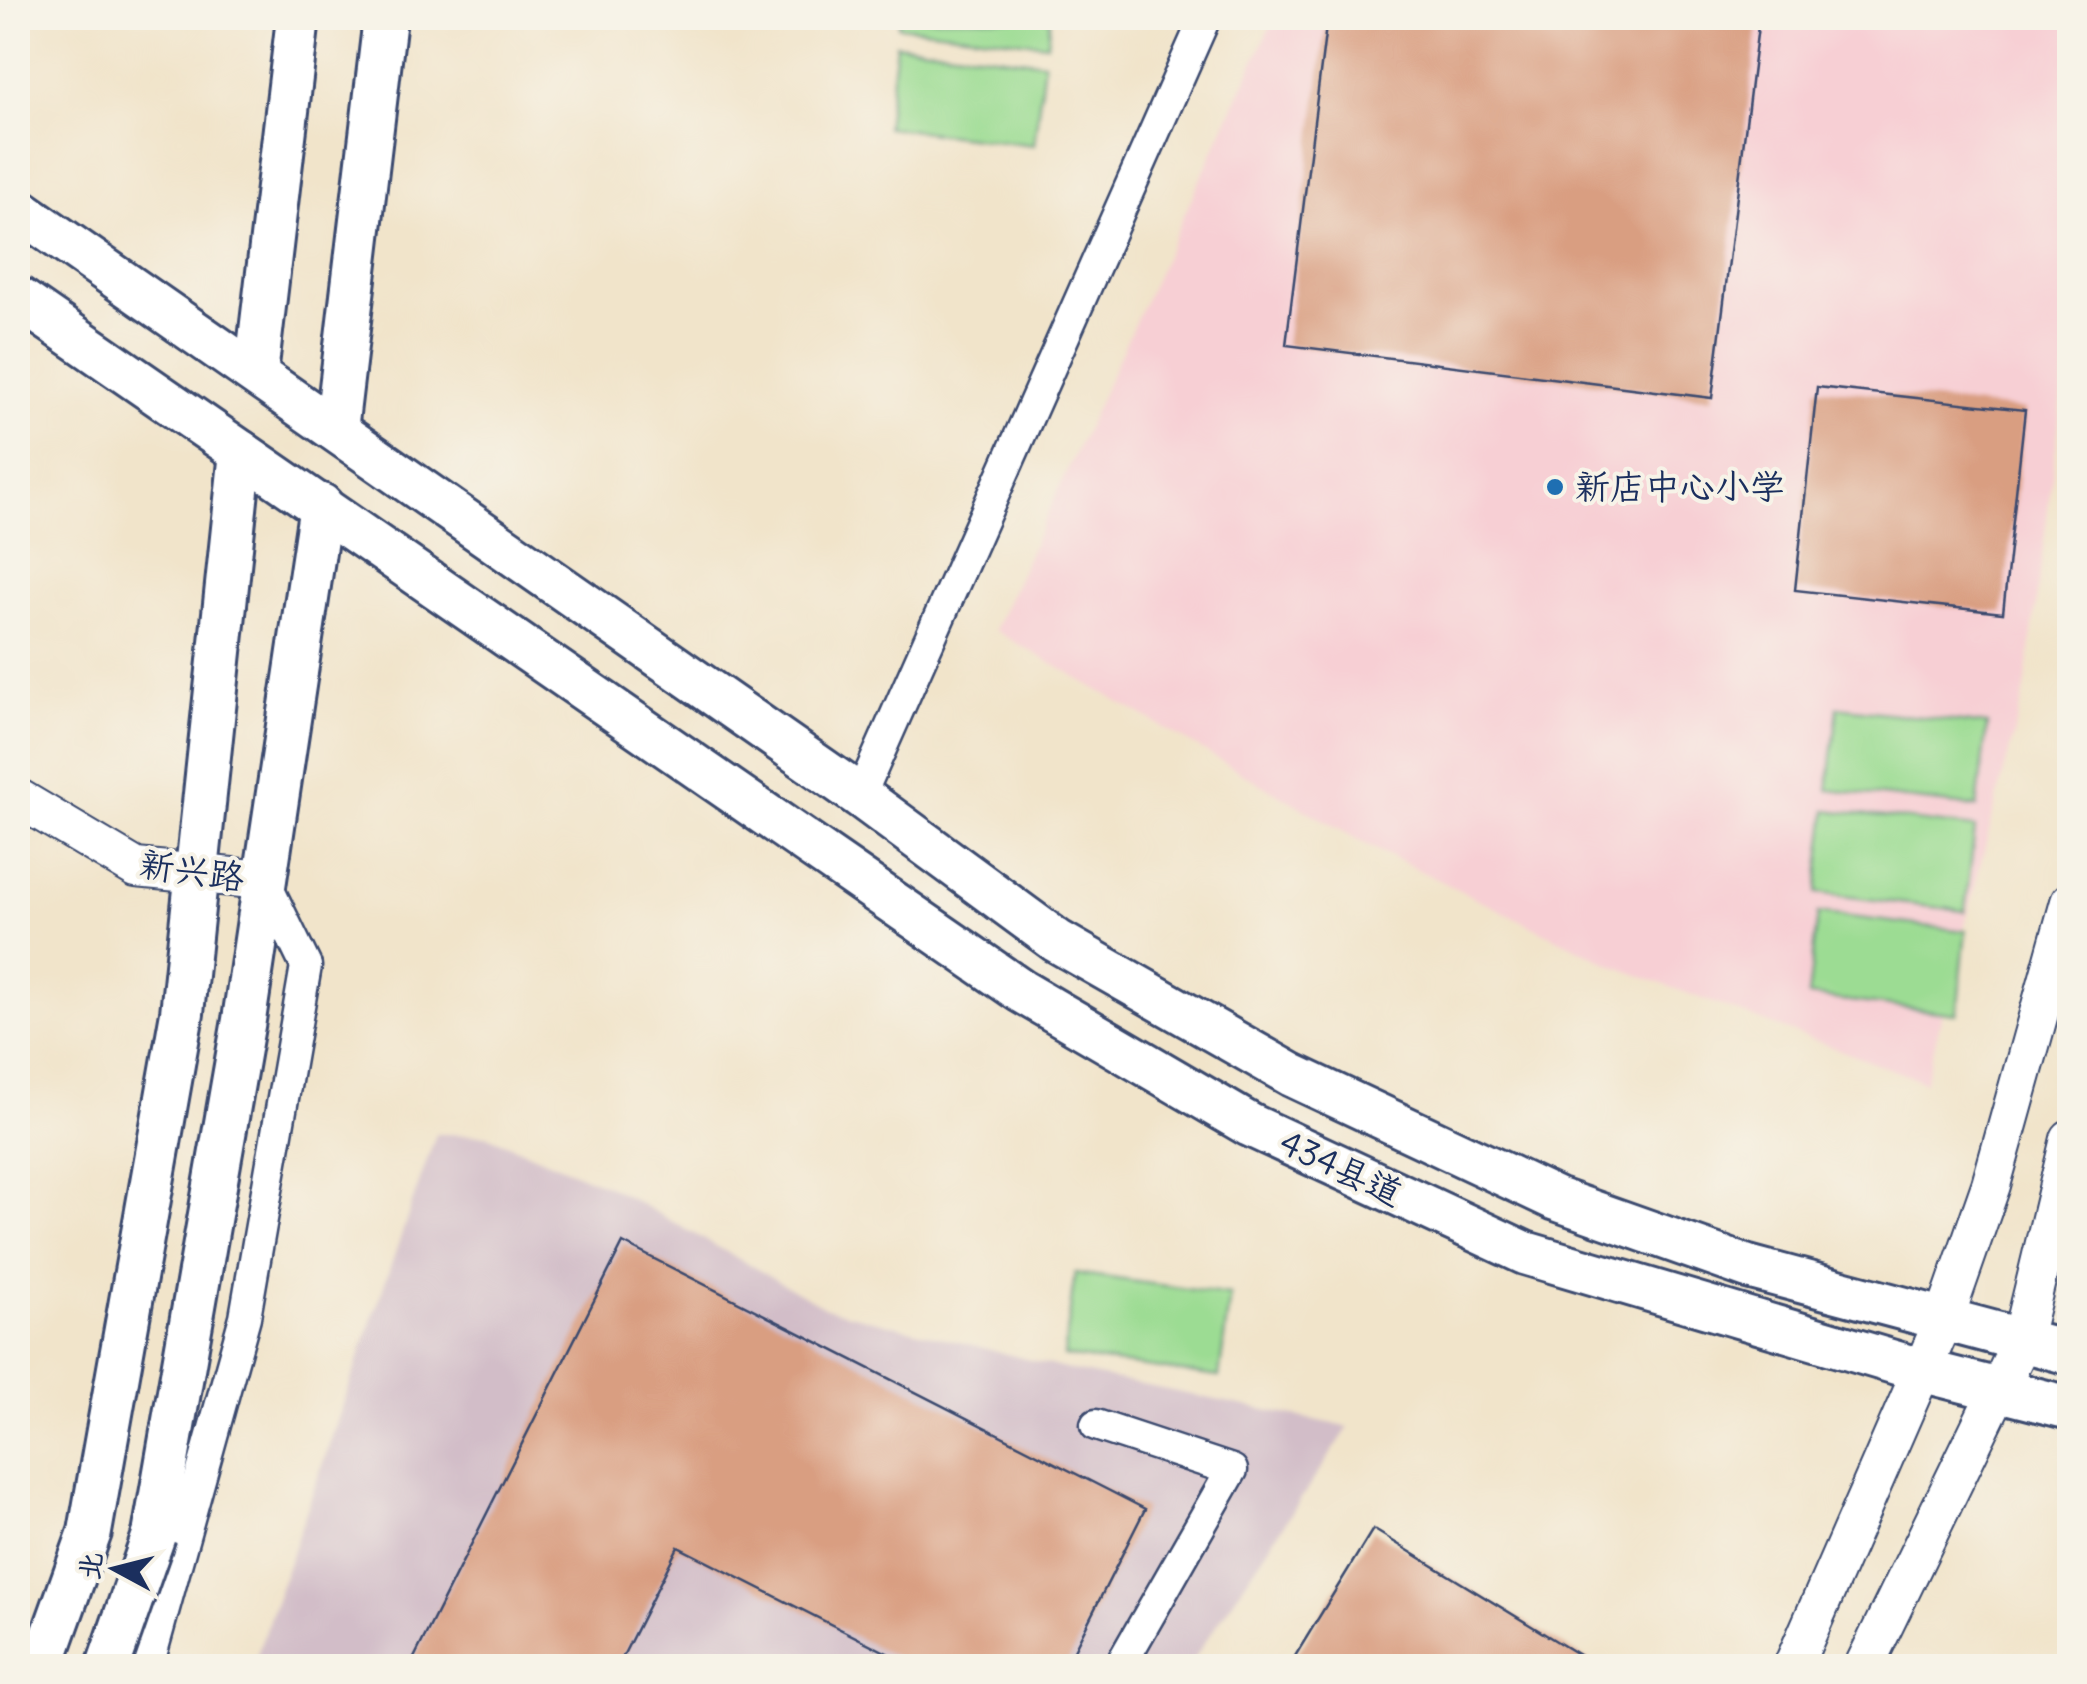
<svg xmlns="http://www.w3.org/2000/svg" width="2087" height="1684" viewBox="0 0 2087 1684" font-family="Delius,'LXGW WenKai TC',sans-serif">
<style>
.built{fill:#f7cfd4}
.industrial{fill:#d2bdc8}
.green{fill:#9cdc93;stroke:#5c8678;stroke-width:2.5}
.building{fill:#d99e81}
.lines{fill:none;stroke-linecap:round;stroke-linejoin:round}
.minor-casing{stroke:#3b4a6e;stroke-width:35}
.tertiary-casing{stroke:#3b4a6e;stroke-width:42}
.secondary-casing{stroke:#3b4a6e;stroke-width:48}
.minor{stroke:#fff;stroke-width:30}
.tertiary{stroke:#fff;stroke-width:38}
.secondary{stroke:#fff;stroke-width:42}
.secondary-bridge-casing{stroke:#3b4a6e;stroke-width:48;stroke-linecap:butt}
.secondary-bridge{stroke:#fff;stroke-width:42}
.poi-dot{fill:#1f6fb2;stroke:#f7f3e8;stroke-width:4}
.labels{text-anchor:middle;stroke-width:8;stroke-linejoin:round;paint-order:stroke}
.poi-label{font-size:35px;fill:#1b2f5e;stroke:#f7f3e8;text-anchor:start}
.street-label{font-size:35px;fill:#1b2f5e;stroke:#f7f3e8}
</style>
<rect width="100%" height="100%" fill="#f7f3e8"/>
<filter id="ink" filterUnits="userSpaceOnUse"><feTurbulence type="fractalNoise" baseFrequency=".01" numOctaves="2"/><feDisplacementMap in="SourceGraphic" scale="20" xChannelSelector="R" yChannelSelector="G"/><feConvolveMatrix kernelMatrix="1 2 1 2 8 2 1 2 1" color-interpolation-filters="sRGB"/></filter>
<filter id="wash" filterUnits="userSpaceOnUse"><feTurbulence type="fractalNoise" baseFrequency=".0048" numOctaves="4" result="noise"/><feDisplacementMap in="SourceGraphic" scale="40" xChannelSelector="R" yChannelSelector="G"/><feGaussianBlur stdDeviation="2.25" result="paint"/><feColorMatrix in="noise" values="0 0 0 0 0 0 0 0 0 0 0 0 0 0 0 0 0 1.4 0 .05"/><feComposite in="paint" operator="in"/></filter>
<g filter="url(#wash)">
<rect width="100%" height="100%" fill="#f1e4ca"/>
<path class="built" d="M1274,18H2069V344L2025,690L1925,1082L1614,966L1365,844L994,630Z"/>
<path class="industrial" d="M436,1134L487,1135L614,1189L826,1308L1073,1371L1349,1427L1189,1666H253Z"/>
<g class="green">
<path d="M899,18H1050L1047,44L898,26Z"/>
<path d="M896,44L1044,62L1034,145L886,127Z"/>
<path d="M1838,707L1987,725L1977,807L1828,790Z"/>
<path d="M1827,810L1975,828L1965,911L1817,893Z"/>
<path d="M1818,913L1966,931L1957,1014L1808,996Z"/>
<path d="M1075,1273L1230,1295L1219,1377L1064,1356Z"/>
</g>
<g id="blocks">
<g class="building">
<path d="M1327,18H1759L1712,398L1286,345Z"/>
<path d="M1817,387L2025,410L2003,613L1795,590Z"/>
<path d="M623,1243L1145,1509L1066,1666H913L678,1547L618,1666H410Z"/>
<path d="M1373,1529L1597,1666H1289Z"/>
</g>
</g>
</g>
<g filter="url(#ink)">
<use href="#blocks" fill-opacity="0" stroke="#3b4a6e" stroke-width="2.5"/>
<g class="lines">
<g class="minor-casing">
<g id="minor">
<path d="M860,796L1205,18"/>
<path d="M1096,1425L1232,1470L1120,1666"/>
<path d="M148,1666L245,1317L306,966L264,880"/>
</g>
</g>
<g class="tertiary-casing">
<g id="tertiary">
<path d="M18,798L136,868L264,880"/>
<path d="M1793,1666L1943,1322L1991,1185L2070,902"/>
<path d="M1864,1666L2021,1343L2070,1139"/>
</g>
</g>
<g class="secondary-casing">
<g id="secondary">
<path d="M18,209L860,796L1057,941L1292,1075L1556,1199L1748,1267L2070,1353"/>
<path d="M18,298L1021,991L1250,1125L1525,1253L1924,1371L2070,1408"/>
<path d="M256,374L298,18"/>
<path d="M336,430L385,18"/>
<path d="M154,1535L244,1020L321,505"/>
<path d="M42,1666L90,1532L182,1013L241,452"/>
</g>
</g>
<use href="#minor" class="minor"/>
<use href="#tertiary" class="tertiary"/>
<use href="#secondary" class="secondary"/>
<g class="secondary-bridge-casing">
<path id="secondary-bridge" d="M108,1666L154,1535"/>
</g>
<use href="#secondary-bridge" class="secondary-bridge"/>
</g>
</g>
<circle class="poi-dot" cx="1555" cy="487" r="10"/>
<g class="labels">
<g class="poi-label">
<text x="1575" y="499">新店中心小学</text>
</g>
<g class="street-label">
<text transform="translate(192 871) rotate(8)" y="12">新兴路</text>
<text transform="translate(1341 1168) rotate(25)" y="12">434县道</text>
</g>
</g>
<rect width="2087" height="1684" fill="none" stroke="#f7f3e8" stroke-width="60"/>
<g transform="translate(115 1569) rotate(277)" stroke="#f7f3e8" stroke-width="8" paint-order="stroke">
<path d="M0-8L18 38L0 25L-18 38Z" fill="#1b2f5e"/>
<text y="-15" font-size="28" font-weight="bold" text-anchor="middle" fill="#1b2f5e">北</text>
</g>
</svg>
